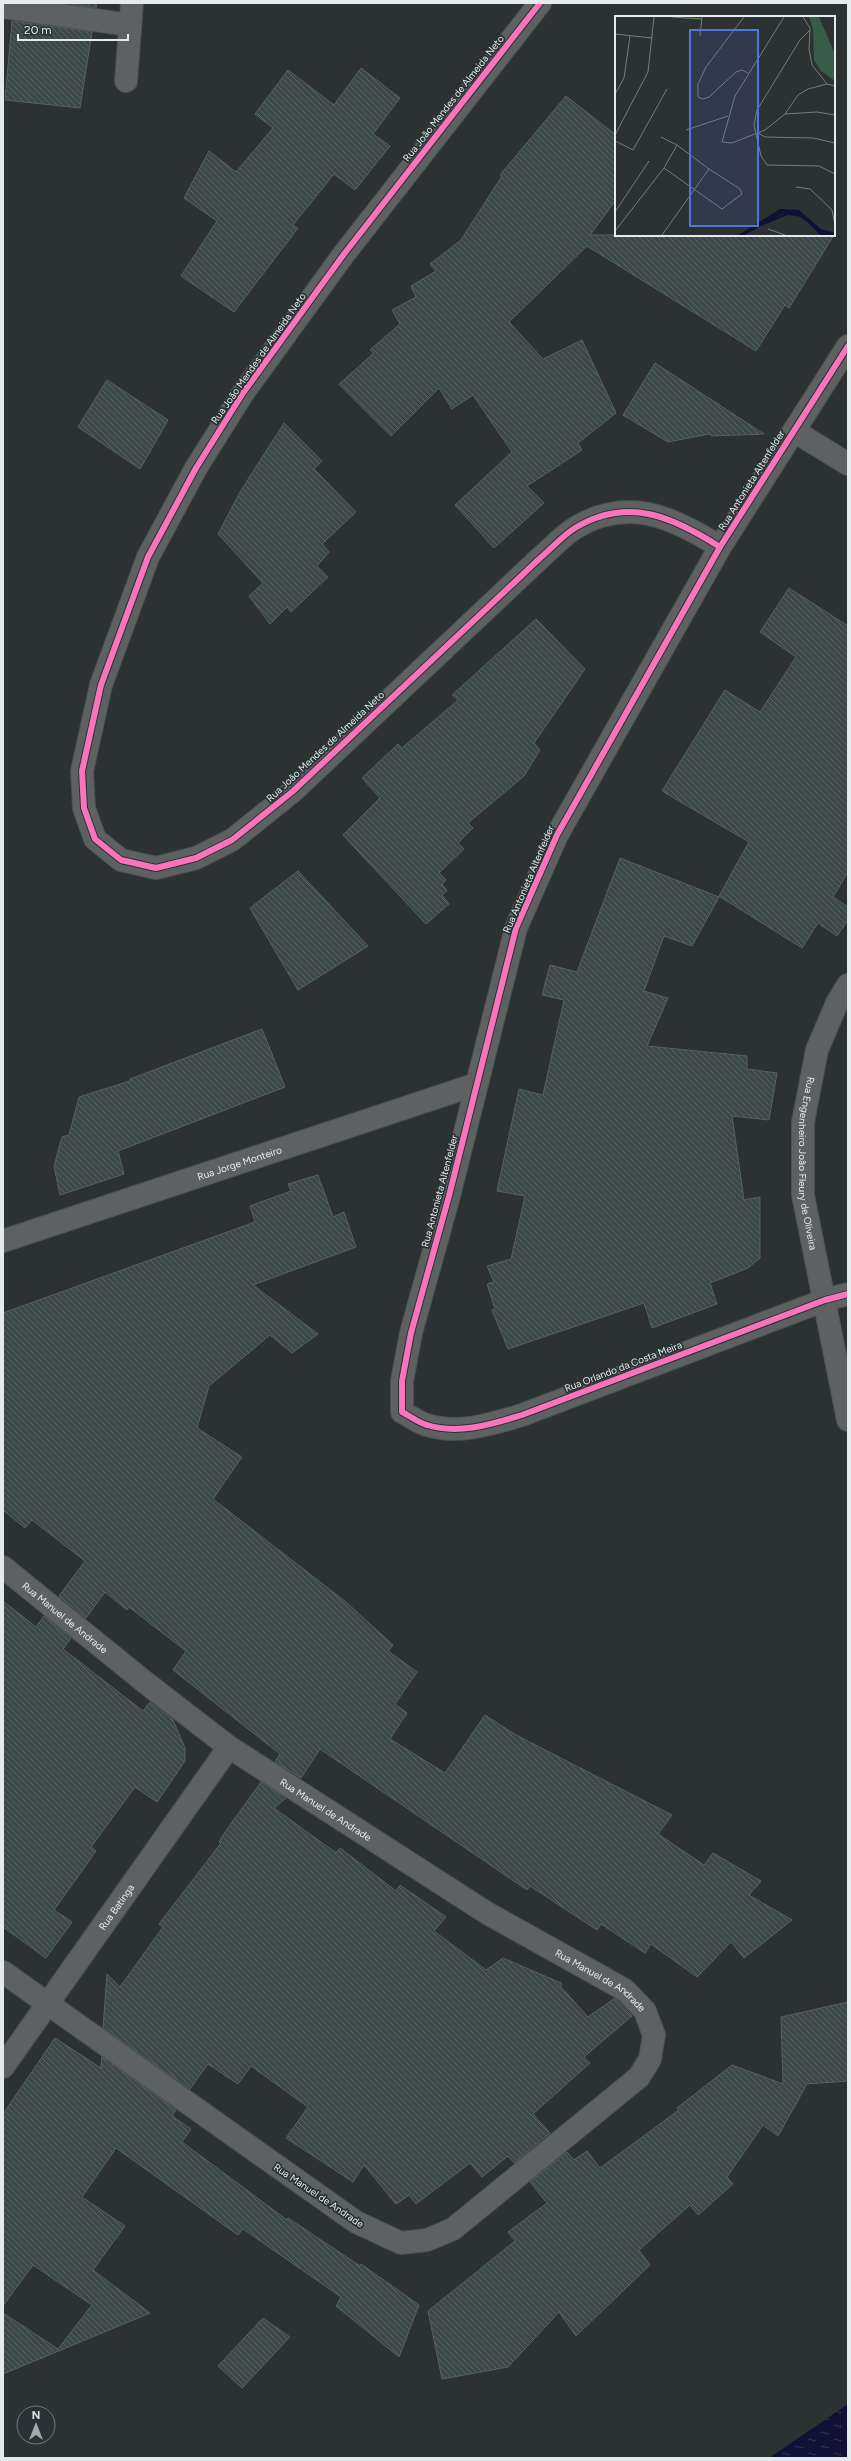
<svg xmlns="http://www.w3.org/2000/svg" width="851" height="2461" viewBox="0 0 851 2461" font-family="Figtree,sans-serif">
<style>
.water{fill:url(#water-ripples)}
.building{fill:url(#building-back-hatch);stroke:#5b5f5f}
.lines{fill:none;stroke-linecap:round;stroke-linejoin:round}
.minor-casing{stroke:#4b4f50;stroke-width:24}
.minor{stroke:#5e6162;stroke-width:22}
.cycleway-casing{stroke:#293234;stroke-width:8}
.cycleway{stroke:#fb73b8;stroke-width:6}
.labels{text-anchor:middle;stroke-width:3.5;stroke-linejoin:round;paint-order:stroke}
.street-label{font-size:10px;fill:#e5ebec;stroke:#293234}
.inset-river{fill:none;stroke:#111136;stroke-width:2}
.inset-road{fill:none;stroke:#767b7c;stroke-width:1}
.view{fill:#4f75dd;fill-opacity:0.15;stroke:#4f75dd;stroke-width:2}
.inset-edge{fill:none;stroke:#e5ebec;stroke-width:2}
</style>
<defs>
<pattern id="water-ripples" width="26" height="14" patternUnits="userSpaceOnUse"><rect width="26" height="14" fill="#111136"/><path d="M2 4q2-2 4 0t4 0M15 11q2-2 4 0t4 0" fill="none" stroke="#343453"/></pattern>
<pattern id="building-back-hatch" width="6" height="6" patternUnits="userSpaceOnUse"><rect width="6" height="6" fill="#3b4847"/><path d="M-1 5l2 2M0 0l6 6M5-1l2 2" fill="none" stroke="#576362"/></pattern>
</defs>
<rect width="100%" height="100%" fill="#2c3131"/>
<path class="water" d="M848,2404V2458H769Z"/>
<g class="building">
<path d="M64,3H97L96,8Z"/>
<path d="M12,21L92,32L80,108L5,100Z"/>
<path d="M361,68L400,98L373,134L390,146L355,190L334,174L293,225L298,228L234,312L181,276L217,221L184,198L209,151L236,172L273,128L255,114L288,70L334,105Z"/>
<path d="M566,96L616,135V200L590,235H834L789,308L785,305L756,351L587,246L509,322L543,359L582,340L616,413L578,443L582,450L527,486L544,503L494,548L455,505L512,452L473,395L452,409L439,388L391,436L339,384L374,353L370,350L400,324L392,310L416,297L411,286L436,271L430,264L461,240L502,176L500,175Z"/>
<path d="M655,363L764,434L712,436L709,434L668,442L623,415Z"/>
<path d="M107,380L168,420L140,469L78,427Z"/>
<path d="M284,423L322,461L314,469L356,512L322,544L329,552L317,566L328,577L291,612L287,607L270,624L249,596L263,583L218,534L240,492Z"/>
<path d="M789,588L848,626V872L833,897L848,907V920L837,936L818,923L802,948L719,896L749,842L662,791L725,690L760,712L796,657L760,632Z"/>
<path d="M536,619L585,669L534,743L540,750L524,776L468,823L473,828L458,843L464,849L439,873L446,880L442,884L447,891L442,895L449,904L426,924L343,835L380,798L362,778L398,744L402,748L458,700L452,695Z"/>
<path d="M620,858L719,897L692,946L664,936L644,991L668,998L647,1046L747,1056V1069L777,1073L769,1120L732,1116L744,1200L760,1197V1258L748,1268L710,1283L717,1304L652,1328L644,1303L508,1349L492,1310L495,1309L487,1284L494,1282L487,1266L511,1259L525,1196L497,1191L519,1089L543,1095L564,1000L542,995L550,965L577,972Z"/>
<path d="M298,871L368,946L298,990L250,908Z"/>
<path d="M262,1029L285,1087L118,1151L124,1174L60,1195L54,1166L62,1137L69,1135L79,1097L130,1081V1079Z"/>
<path d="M318,1175L333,1217L344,1212L356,1247L253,1285L318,1334L292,1353L270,1335L209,1386L197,1428L242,1457L213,1499L346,1602L393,1645L388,1651L417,1672L395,1704L407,1713L390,1739L445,1773L485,1715L516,1735L672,1815L658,1834L704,1865L713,1853L761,1881L749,1895L792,1920L744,1958L731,1942L697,1977L651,1944L645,1953L601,1924L597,1930L530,1886L527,1890L320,1749L301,1778L275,1762L280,1754L173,1670L186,1651L129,1607L127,1610L105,1592L86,1618L59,1596L85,1561L32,1520L25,1528L3,1510V1313L255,1222L250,1206L291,1191L288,1184Z"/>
<path d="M3,1601L36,1627L44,1616L71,1638L63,1649L143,1711L150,1702L173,1720L185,1748V1761L157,1802L135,1787L91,1847L96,1851L54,1910L72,1922L46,1958L3,1927Z"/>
<path d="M261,1782L286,1798L274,1808L336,1853L340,1848L396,1891L400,1885L446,1917L434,1931L486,1970L503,1958L561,1983V1987L588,2017L615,1998L632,2016L584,2057L590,2063L533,2114L550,2133L514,2163L508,2156L482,2177L470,2163L416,2204L409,2195L396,2204L364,2165L353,2182L286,2138L308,2107L251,2066L238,2084L208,2064L190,2089L103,2028L107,1974L120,1987L163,1927L159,1924L221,1843L219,1842L225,1832Z"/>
<path d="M848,2002V2081L807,2084L778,2136L763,2125L727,2177L733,2184L698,2215L690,2205L639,2250L650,2265L576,2336L559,2312L508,2367L442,2379L428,2311L515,2241L508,2232L547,2203L530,2182L567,2152L574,2160L587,2151L600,2168L679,2110L677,2108L732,2065L783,2084L781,2017Z"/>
<path d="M55,2038L101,2068L102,2057L176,2110L172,2116L191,2129L182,2142L287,2220L288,2218L360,2266L361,2264L419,2305L399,2357L336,2306L341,2297L243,2229L238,2235L116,2148L82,2197L125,2226L93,2270L150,2313L3,2374V2313L58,2349L92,2305L33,2265L3,2306V2114Z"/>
<path d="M263,2318L290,2337L242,2388L218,2366Z"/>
</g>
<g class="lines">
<g class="minor-casing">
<g id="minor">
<path d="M540,3L344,254L243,393L196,468L148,557L101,685L82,771L84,808L95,839L121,860L156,868L196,858L232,840L292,792L538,560C550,550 562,536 575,528C628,496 673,517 720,547"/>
<path d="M3,7L130,25"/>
<path d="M126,81L132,3"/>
<path d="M848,346L720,547L557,835L516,928L449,1196L411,1333L402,1381V1412C410,1416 419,1423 427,1425C459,1435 492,1424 522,1415L825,1300L848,1294"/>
<path d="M794,431L848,464"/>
<path id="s1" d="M848,985L837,1003L817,1050L803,1122V1195L848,1420"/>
<path id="s2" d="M3,1241L477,1084"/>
<path id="s3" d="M3,1567L146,1683L229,1747L487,1913L625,1990L645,2011L654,2035L650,2059L639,2077L453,2229L427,2240L401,2243L356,2222L3,1972"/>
<path id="s4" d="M3,2067L229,1747"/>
</g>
</g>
<use href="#minor" class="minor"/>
<g class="cycleway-casing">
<g id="cycleway">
<path d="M540,3L344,254L243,393L196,468L148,557L101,685L82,771L84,808L95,839L121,860L156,868L196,858L232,840L292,792L538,560C550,550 562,536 575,528C628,496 673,517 720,547"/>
<path d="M848,346L720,547L557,835L516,928L449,1196L411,1333L402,1381V1412C410,1416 419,1423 427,1425C459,1435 492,1424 522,1415L825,1300L848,1294"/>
</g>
</g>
<use href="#cycleway" class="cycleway"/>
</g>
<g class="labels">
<g class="street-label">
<text transform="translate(453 98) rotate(-52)" y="4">Rua João Mendes de Almeida Neto</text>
<text transform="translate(258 358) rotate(-55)" y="4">Rua João Mendes de Almeida Neto</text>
<text transform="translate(751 480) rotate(-58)" y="4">Rua Antonieta Altenfelder</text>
<text transform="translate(325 746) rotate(-43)" y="4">Rua João Mendes de Almeida Neto</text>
<text transform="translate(528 879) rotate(-67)" y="4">Rua Antonieta Altenfelder</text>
<text dy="4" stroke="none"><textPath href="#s2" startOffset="249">Rua Jorge Monteiro</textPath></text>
<text dy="4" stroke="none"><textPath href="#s1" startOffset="187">Rua Engenheiro João Fleury de Oliveira</textPath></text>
<text transform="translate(439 1191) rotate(-75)" y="4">Rua Antonieta Altenfelder</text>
<text transform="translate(623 1366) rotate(-21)" y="4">Rua Orlando da Costa Meira</text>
<text dy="4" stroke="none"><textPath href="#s3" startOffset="80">Rua Manuel de Andrade</textPath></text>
<text dy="4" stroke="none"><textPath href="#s3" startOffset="404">Rua Manuel de Andrade</textPath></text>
<text dy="4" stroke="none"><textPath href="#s4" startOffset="196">Rua Batinga</textPath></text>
<text dy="4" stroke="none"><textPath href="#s3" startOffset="728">Rua Manuel de Andrade</textPath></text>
<text transform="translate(319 2195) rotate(34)" y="4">Rua Manuel de Andrade</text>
</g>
</g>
<g transform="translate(615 16)">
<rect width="220" height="220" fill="#2c3131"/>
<path d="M194,1H204L220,38V65L206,55L199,44L198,13Z" fill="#375c48"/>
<path d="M165,193L184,194L206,213L220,217V219H205L188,201L167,198L130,219H123Z" fill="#111136"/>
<path class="inset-river" d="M146,209L179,195L210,219"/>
<path class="inset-road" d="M57,1L87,3M129,1L91,51L83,68V81L88,83L94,81L121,56L127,54L133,57M169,1L120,80L107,126L117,127L150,114L170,98L183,79L193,73L212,68L220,70M188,1L195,12L194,33L197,49L212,68M195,14L185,24L142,94L139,109L146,140L152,149L204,150L220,158M0,18L37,22M85,20L87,1M0,78L9,62L15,20M170,98L202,96L220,99M71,114L113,100M143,117L150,121L198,122L220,127M0,119L33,56L39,1M46,121L62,129L94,153L125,173L127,178L107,193L49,152M0,125L18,134L52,73M181,171L195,173L217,194M217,194L220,209M0,196L34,145M153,213L170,219M0,215L49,152L62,129M47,219L94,153"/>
<path class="view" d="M75,14H143V210H75Z"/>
<rect width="220" height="220" class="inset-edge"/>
</g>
<rect width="851" height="2461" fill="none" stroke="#e5ebec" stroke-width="8"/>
<g transform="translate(36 2425)"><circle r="19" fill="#293234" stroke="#747c7e"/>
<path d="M0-3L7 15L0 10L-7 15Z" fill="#a4aaab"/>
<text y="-6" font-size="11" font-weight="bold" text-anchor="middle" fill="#e5ebec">N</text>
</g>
<path d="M18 34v6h110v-6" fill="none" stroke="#e5ebec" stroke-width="2"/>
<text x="24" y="34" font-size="12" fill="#e5ebec" stroke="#293234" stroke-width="3" paint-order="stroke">20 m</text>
</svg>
